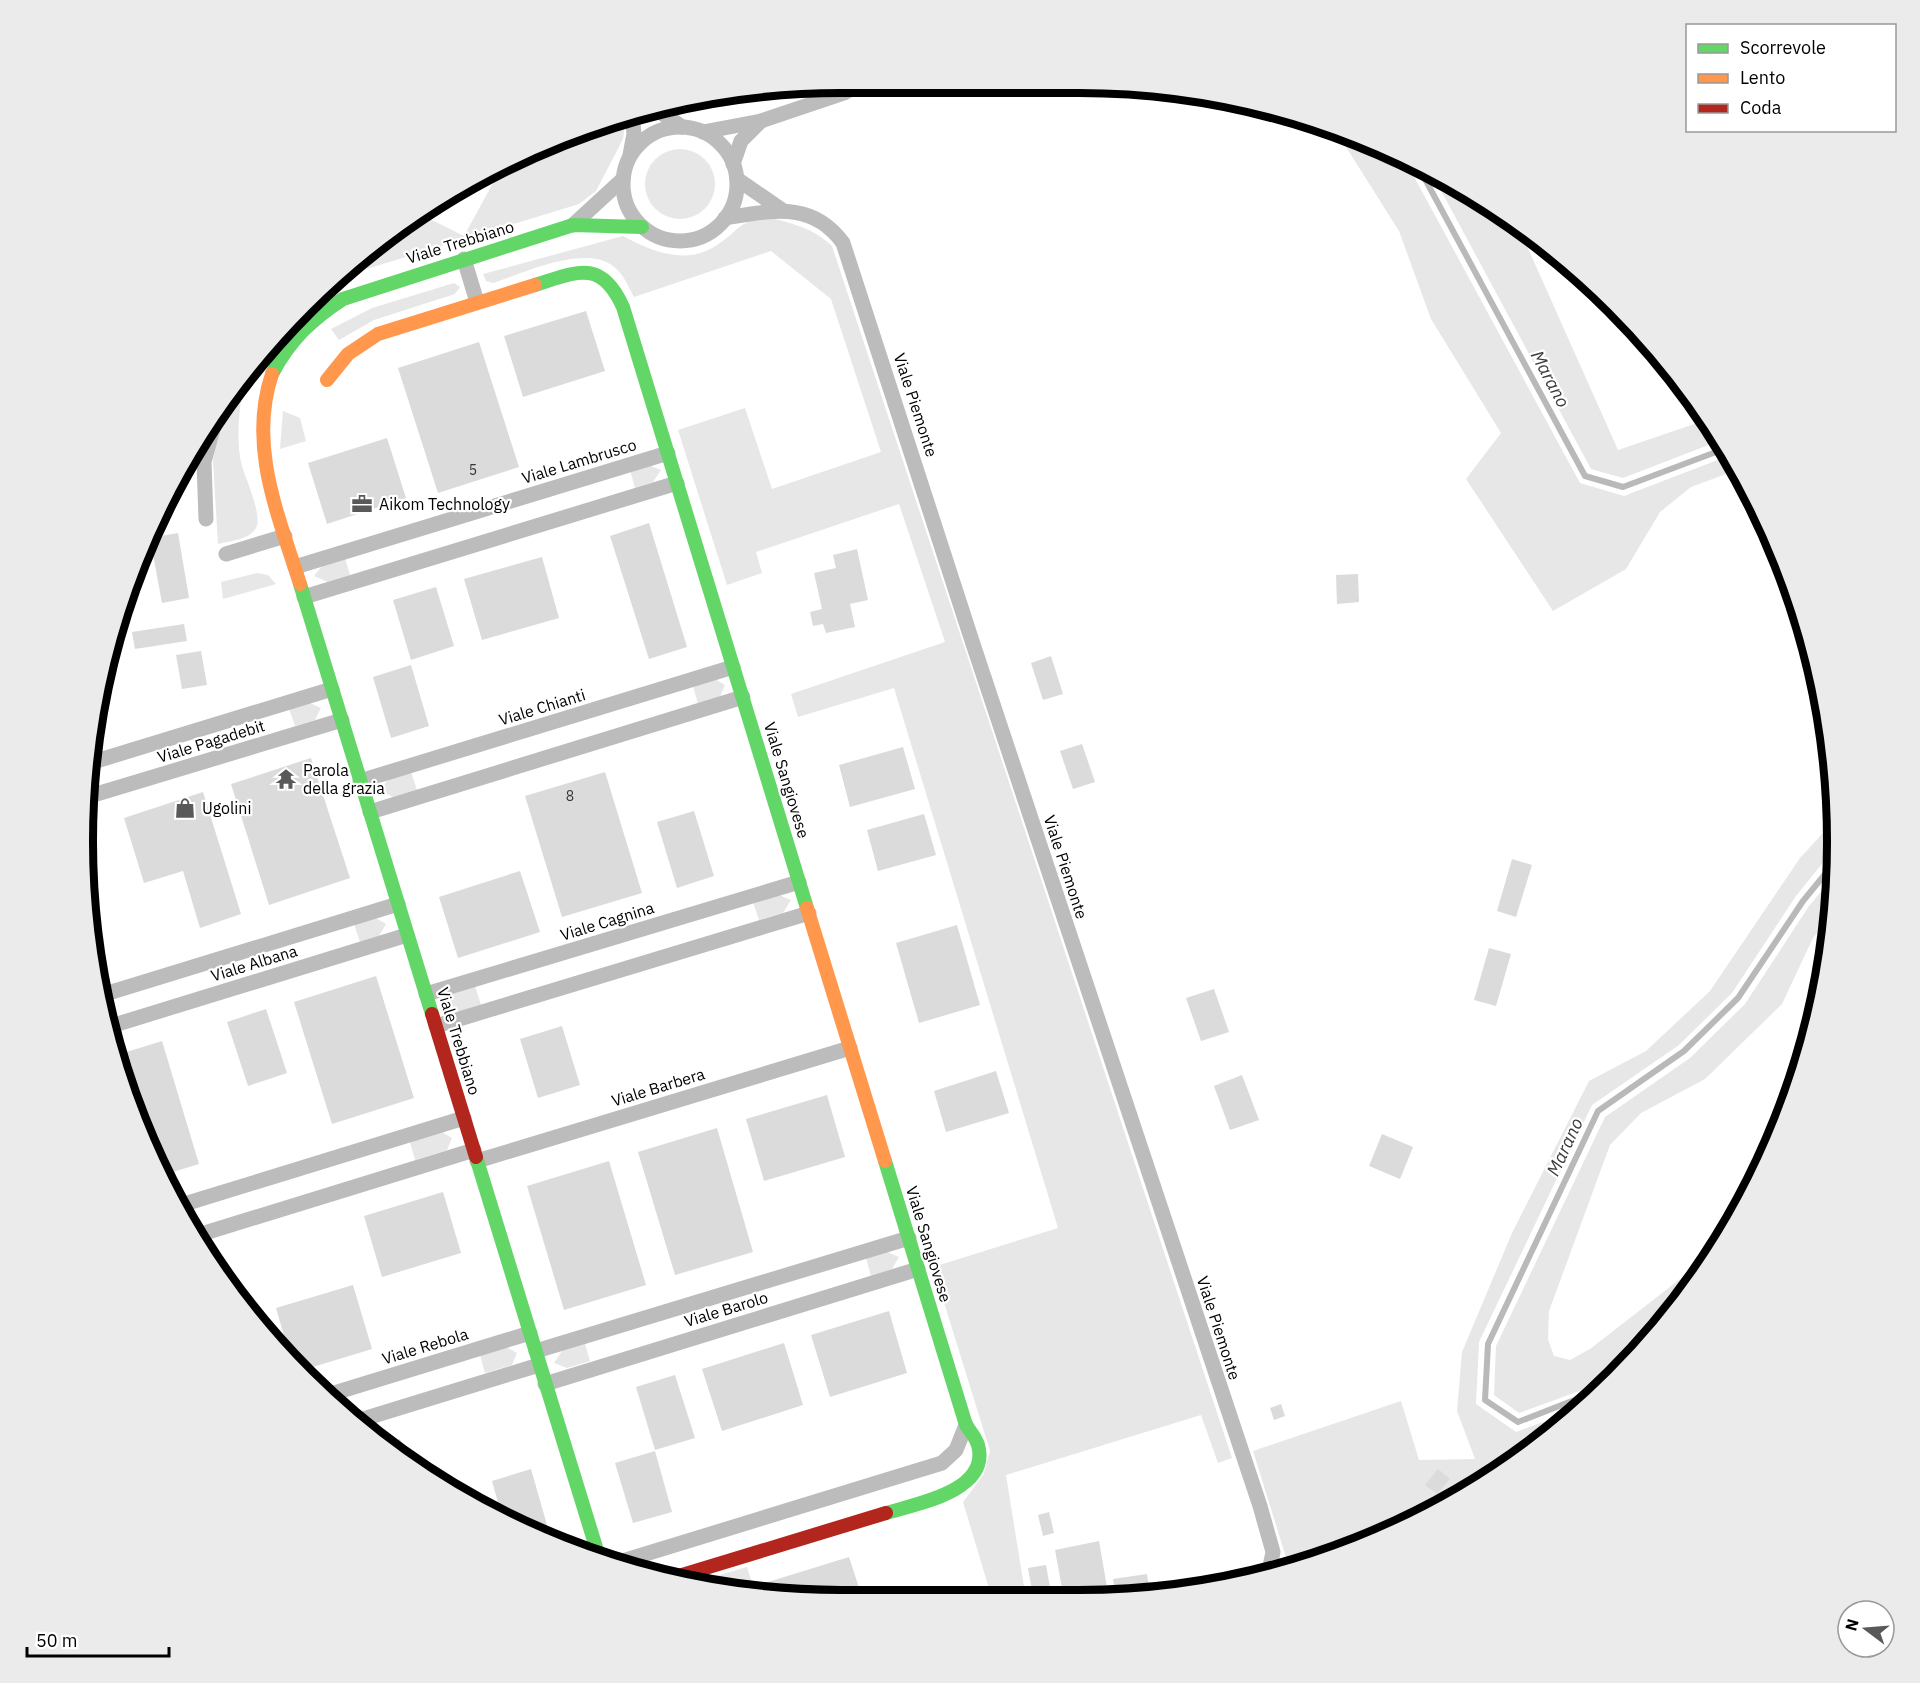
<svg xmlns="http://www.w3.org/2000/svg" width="1920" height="1683" viewBox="0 0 1920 1683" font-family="'IBM Plex Sans',sans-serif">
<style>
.green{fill:#e7e7e7}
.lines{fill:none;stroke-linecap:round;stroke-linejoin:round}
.stream{stroke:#b9b9b9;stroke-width:6}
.building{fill:#dbdbdb}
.street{stroke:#bcbcbc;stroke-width:15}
.fast{stroke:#63d668;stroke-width:14}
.slow{stroke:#ff974d;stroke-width:14}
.jam{stroke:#b3261e;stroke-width:14}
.labels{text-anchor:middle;stroke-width:4.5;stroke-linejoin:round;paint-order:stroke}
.number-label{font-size:14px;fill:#373737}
.street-label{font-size:16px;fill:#000;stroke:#fff}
.poi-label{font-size:16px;fill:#000;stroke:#fff;text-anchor:start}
.water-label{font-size:18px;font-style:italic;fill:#3c3c3c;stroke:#fff}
.rim{fill:none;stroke:#000;stroke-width:8}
</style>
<rect width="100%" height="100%" fill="#fff"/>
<g class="green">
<path d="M626,116L623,139L596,191L579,204L347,275L329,284L341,271L424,216L464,236L505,161Z"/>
<path d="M1334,128L1405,160L1580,483L1624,496L1728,456L1737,470L1691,487L1660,512L1626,569L1553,611L1466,479L1501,433L1431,319L1399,231Z"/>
<circle cx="680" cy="184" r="35"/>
<path d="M1431,172L1458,184L1519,228L1618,450L1706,420L1719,441L1623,478L1591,469Z"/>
<path d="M775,219C798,225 815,230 832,246L1232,1458L1218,1463L1201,1415L1006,1475L1026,1599L979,1600L991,1595L963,1502L984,1474L990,1451L933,1267L1058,1228L894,688L798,717L791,694L945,642L899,504L756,552L762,573L727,585L678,430L745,408L772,489L881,452L831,299L771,251L634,297C628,286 623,273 613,266C584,244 524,273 493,283L486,281L483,274L623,236C651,251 684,265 714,247C744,229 733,220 775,219Z"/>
<path d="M454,283L460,287L455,294L374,320L339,340L331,329L372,308Z"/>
<path d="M243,383C240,409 235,440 242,466C246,480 263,516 256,528C249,540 229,541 218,544L213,461L217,435Z"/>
<path d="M283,411L300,418L306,441L280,449Z"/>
<path d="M648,465L661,470L653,482L635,488L630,470Z"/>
<path d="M345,558L350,575L328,582L314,576L323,565Z"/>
<path d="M257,573L268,575L276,584L223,599L221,582Z"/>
<path d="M715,679L725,685L720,697L698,704L693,686Z"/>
<path d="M310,703L321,708L315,720L295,726L289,709Z"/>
<path d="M411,772L417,790L393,797L381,791L387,780Z"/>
<path d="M1834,821V849L1796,896L1732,993L1679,1045L1592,1105L1479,1342L1476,1404L1516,1432L1583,1407L1458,1499L1322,1560L1289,1567L1253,1451L1401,1401L1419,1460L1475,1459L1457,1411L1462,1352L1512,1233L1589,1081L1646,1051L1710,991L1800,858Z"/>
<path d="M1835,875L1832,914L1813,938L1782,1004L1705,1079L1641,1113L1610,1145L1549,1311L1548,1339L1554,1356L1570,1360L1590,1349L1711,1255L1680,1304L1617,1371L1582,1390L1519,1413L1494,1395L1496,1346L1605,1117L1690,1058L1745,1004L1809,906Z"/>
<path d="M777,894L791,900L783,913L759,920L753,902Z"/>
<path d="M374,917L386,924L379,936L360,942L354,924Z"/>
<path d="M475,986L481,1005L458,1012L446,1006L453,993Z"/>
<path d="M442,1132L452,1138L447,1150L415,1160L410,1142Z"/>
<path d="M887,1252L899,1257L892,1269L871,1276L866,1258Z"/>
<path d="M585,1344L590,1361L567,1368L554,1363L562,1351Z"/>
<path d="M506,1347L517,1353L512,1365L485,1373L480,1355Z"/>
<path d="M747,1567L755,1592L689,1584Z"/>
</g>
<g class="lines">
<g class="stream">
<path d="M1418,166L1585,476L1623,487L1724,449"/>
<path d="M1600,1390L1518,1422L1485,1400L1488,1344L1598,1111L1684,1051L1738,998L1803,901L1835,862"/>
</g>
</g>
<g class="building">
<path d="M586,311L605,371L523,397L504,336Z"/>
<path d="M479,342L519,467L438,493L398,368Z"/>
<path d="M387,438L406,498L327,524L308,463Z"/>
<path d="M649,523L687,647L649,659L610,536Z"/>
<path d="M178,533L189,598L162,603L150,538Z"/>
<path d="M857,549L868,600L850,604L855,627L826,633L823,624L813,626L810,612L822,609L814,573L836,568L833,555Z"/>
<path d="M542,557L559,618L482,640L464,579Z"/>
<path d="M1358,574L1359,602L1337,604L1336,575Z"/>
<path d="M436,587L454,646L411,660L393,600Z"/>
<path d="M184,624L187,641L135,649L132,632Z"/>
<path d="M201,651L207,685L182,689L176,655Z"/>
<path d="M1051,656L1063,694L1043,700L1031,663Z"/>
<path d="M411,665L429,726L391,738L373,677Z"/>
<path d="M1082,744L1095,782L1073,789L1060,751Z"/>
<path d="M903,747L915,789L850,807L839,765Z"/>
<path d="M311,758L350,878L269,905L231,784Z"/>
<path d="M605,772L642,893L562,917L525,796Z"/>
<path d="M203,792L241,914L200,928L183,871L144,883L124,818Z"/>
<path d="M694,811L714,876L677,888L657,822Z"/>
<path d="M924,814L936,855L878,871L867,830Z"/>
<path d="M1512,859L1532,865L1516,917L1497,911Z"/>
<path d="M520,871L540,932L458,958L439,897Z"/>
<path d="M957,925L980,1005L919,1023L896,943Z"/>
<path d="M1489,948L1511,954L1496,1006L1474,1000Z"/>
<path d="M376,976L414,1098L332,1124L294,1002Z"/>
<path d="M1214,989L1229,1032L1201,1041L1186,998Z"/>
<path d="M266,1009L287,1073L248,1086L227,1022Z"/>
<path d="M562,1026L580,1085L538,1098L520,1039Z"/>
<path d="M162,1041L199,1164L163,1175L123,1085L117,1055Z"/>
<path d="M996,1071L1009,1113L946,1132L934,1091Z"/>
<path d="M1242,1075L1259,1120L1230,1130L1214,1086Z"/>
<path d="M827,1095L845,1157L764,1181L746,1119Z"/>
<path d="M717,1128L753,1252L675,1275L638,1152Z"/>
<path d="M1382,1134L1413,1147L1400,1179L1369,1166Z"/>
<path d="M609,1161L646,1285L564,1310L527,1186Z"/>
<path d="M443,1192L461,1253L382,1277L364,1216Z"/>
<path d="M353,1285L372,1349L303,1370L291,1360L276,1308Z"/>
<path d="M889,1311L907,1373L830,1397L811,1335Z"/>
<path d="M784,1343L803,1405L722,1431L702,1369Z"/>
<path d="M675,1375L695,1438L655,1450L636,1387Z"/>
<path d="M1281,1404L1285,1416L1274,1420L1270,1408Z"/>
<path d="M400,1439L407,1461L386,1443Z"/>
<path d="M655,1451L672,1512L633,1523L615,1463Z"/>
<path d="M531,1469L549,1532L538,1536L502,1517L492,1481Z"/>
<path d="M1438,1469L1450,1479L1437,1494L1425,1485Z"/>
<path d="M1049,1512L1054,1533L1043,1536L1038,1515Z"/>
<path d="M1099,1541L1109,1599H1064L1055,1550Z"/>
<path d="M849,1557L863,1600L771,1594L768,1582Z"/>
<path d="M1046,1565L1051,1593L1033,1596L1028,1568Z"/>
<path d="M1147,1574L1150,1595L1116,1599L1113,1579Z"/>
</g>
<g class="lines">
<g class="street">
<path d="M653,107L682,127"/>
<circle cx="680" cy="184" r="57"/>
<path d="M703,132L761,121L844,93L861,83"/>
<path d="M630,155L634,134L632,113"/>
<path d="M733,164L741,141L761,121"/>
<path d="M737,179L782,210"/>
<path d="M725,218C771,211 812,200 843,243L973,644L1260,1506L1273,1552L1269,1571"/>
<path d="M573,225L623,179"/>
<path d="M464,259L477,302"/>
<path d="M206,519L204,462L213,429L226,402"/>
<path d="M226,554L285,536"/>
<path d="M295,567L668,453"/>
<path d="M304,597L677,483"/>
<path d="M93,762L332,689"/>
<path d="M360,781L733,667"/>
<path d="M90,796L342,720"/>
<path d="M370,812L743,697"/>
<path d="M105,994L398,904"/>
<path d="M426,994L799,882"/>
<path d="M111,1026L407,935"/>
<path d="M436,1026L809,913"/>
<path d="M477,1161L850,1048"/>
<path d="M178,1206L464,1118"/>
<path d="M195,1236L474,1150"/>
<path d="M536,1351L909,1238"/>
<path d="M545,1384L918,1269"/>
<path d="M331,1394L530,1333"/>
<path d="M360,1420L539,1365"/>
<path d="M616,1563L942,1463L956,1450L966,1425"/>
</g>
<g class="fast">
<path d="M535,285C577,272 601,258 623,307L807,908"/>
<path d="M272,374C290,340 312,319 343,299L573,225L642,227"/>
<path d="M300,584L432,1014"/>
<path d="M476,1157L599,1557"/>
<path d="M885,1161L966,1425C970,1431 976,1438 978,1445C991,1491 916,1504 886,1513"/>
</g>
<g class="slow">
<path d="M272,374C248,446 278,514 300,584"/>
<path d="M327,380L348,354L378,334L535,285"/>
<path d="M807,908L885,1161"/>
</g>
<g class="jam">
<path d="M432,1014L476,1157"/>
<path d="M669,1579L886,1513"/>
</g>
</g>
<defs>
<g id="office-bare" transform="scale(1.62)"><path d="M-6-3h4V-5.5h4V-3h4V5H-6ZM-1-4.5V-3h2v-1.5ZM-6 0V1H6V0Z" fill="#595959" stroke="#fff" stroke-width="2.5" paint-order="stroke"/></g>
<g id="temple-bare" transform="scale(1.62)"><path d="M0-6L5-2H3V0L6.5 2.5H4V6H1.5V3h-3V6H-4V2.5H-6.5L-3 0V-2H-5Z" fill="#595959" stroke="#fff" stroke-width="2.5" paint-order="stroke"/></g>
<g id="shop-bare" transform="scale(1.62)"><path d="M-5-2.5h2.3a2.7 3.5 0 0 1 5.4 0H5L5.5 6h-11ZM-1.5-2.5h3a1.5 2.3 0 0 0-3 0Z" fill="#595959" stroke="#fff" stroke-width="2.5" paint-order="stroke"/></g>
</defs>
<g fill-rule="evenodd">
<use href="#office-bare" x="362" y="504"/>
<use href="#temple-bare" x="286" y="779"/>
<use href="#shop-bare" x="185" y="808"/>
</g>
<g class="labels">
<g class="number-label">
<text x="473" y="475">5</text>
<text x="570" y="801">8</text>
</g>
<g class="street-label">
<text transform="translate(460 242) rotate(-17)" y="6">Viale Trebbiano</text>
<text transform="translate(916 405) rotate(72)" y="6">Viale Piemonte</text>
<text transform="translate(579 461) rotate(-17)" y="6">Viale Lambrusco</text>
<text transform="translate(542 707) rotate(-17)" y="6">Viale Chianti</text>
<text transform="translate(211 741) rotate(-17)" y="6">Viale Pagadebit</text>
<text transform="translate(787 780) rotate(73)" y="6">Viale Sangiovese</text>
<text transform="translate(1066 867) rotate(72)" y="6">Viale Piemonte</text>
<text transform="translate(607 921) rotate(-17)" y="6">Viale Cagnina</text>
<text transform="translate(254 963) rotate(-17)" y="6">Viale Albana</text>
<text transform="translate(459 1041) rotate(73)" y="6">Viale Trebbiano</text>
<text transform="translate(658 1087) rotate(-17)" y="6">Viale Barbera</text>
<text transform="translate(929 1244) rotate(73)" y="6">Viale Sangiovese</text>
<text transform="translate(726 1309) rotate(-17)" y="6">Viale Barolo</text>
<text transform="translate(1219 1328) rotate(72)" y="6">Viale Piemonte</text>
<text transform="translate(425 1346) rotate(-17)" y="6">Viale Rebola</text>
</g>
<g class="poi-label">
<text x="379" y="510">Aikom Technology</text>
<text x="303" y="776">Parola<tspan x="303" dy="18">della grazia</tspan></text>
<text x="202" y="814">Ugolini</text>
</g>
<g class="water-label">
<text transform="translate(1550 379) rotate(62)" y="6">Marano</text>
<text transform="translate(1565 1147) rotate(-65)" y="6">Marano</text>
</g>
</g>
<path d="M0 0H1920V1683H0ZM841 93H1079A748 748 0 0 1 1827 841V842A748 748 0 0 1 1079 1590H841A748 748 0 0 1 93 842V841A748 748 0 0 1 841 93Z" fill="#ebebeb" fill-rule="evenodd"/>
<path class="rim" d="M841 93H1079A748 748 0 0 1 1827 841V842A748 748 0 0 1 1079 1590H841A748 748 0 0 1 93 842V841A748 748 0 0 1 841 93Z"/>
<rect x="1686" y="24" width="210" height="108" fill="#ffffff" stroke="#999999" stroke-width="1.5"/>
<rect x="1698" y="44" width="30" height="9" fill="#63d668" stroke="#999999" stroke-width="1.5"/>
<text x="1740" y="54" font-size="18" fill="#000000">Scorrevole</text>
<rect x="1698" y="74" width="30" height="9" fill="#ff974d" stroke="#999999" stroke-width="1.5"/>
<text x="1740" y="84" font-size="18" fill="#000000">Lento</text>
<rect x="1698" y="104" width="30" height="9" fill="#b3261e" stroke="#999999" stroke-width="1.5"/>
<text x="1740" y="114" font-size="18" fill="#000000">Coda</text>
<g transform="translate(1866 1629) rotate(286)"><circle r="28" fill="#ffffff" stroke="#999999" stroke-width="1.5"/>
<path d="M0-4.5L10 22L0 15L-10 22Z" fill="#595959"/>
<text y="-9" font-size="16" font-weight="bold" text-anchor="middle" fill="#000000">N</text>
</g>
<path d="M27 1647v9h142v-9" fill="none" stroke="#000000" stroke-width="3"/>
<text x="36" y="1647" font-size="18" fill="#000000" stroke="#ffffff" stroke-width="4.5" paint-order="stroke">50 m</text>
</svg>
